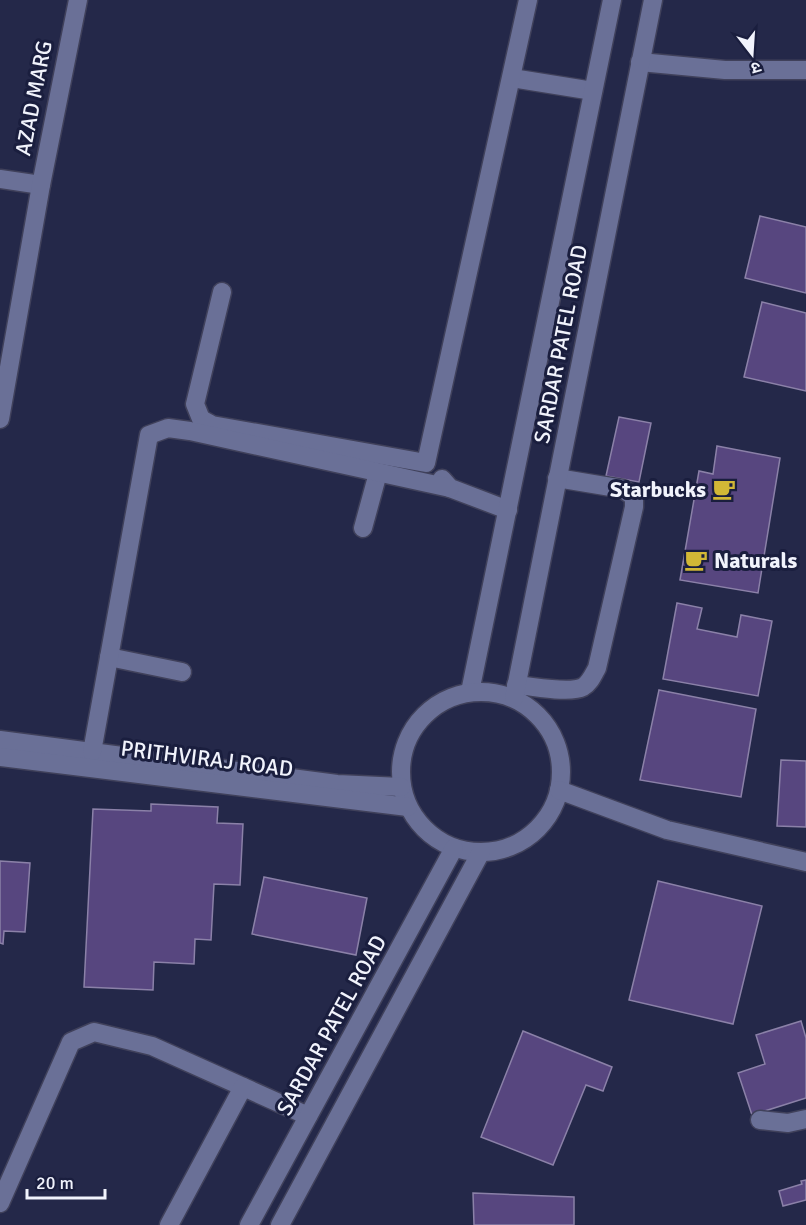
<svg xmlns="http://www.w3.org/2000/svg" width="806" height="1225" viewBox="0 0 806 1225" font-family="Signika,'Noto Sans Devanagari',sans-serif">
<style>
.building{fill:#57467f;stroke:#8b81a8;stroke-width:1.5}
.lines{fill:none;stroke-linecap:round;stroke-linejoin:round}
.minor-casing{stroke:#40415b;stroke-width:21}
.minor{stroke:#6a7097;stroke-width:18}
.labels{text-anchor:middle;stroke-width:6;stroke-linejoin:round;paint-order:stroke}
.street-label{font-size:22px;fill:#f1f3fc;stroke:#1a1e3e}
.poi-label{font-size:22px;font-weight:bold;fill:#f1f3fc;stroke:#1a1e3e;text-anchor:end}
</style>
<rect width="100%" height="100%" fill="#242849"/>
<g class="building">
<path d="M760,216L806,227V293L745,278Z"/>
<path d="M762,302L806,313V391L744,377Z"/>
<path d="M619,417L651,423L639,482L606,476Z"/>
<path d="M717,446L780,458L758,593L680,580L699,471L713,474Z"/>
<path d="M677,603L702,608L697,629L737,637L741,615L772,621L758,696L663,679Z"/>
<path d="M659,690L756,709L741,797L640,780Z"/>
<path d="M781,760L806,761V827L777,826Z"/>
<path d="M151,804L218,807L217,823L243,824L240,885L214,884L211,940L195,939L194,964L154,962L153,990L84,987L93,809L151,811Z"/>
<path d="M0,861L30,863L25,932L4,931L3,944L0,943Z"/>
<path d="M264,877L367,898L356,955L252,934Z"/>
<path d="M658,881L762,906L733,1024L629,1000Z"/>
<path d="M801,1021L806,1038V1098L752,1115L738,1073L765,1064L756,1035Z"/>
<path d="M523,1031L612,1067L603,1091L586,1085L553,1165L481,1137Z"/>
<path d="M806,1180V1200L783,1206L779,1191L802,1184L801,1181Z"/>
<path d="M473,1193L574,1197V1225H474Z"/>
</g>
<g class="lines">
<g class="minor-casing">
<g id="minor">
<path d="M640,62L725,70H806"/>
<path d="M512,78L593,91"/>
<path d="M0,179L41,185"/>
<path d="M222,292L195,404L201,419L212,425L426,463L528,0"/>
<path d="M0,419L41,185L78,0"/>
<path d="M442,479L450,488L508,510"/>
<path d="M363,528L378,473"/>
<path d="M109,657L182,672"/>
<path d="M516,685C532,686 569,694 583,687C590,683 593,675 597,668L634,507V497L623,489L557,478"/>
<path d="M470,692L612,0"/>
<circle cx="481" cy="772" r="80"/>
<path d="M514,698L653,0"/>
<path d="M0,740L337,784L401,787"/>
<path d="M92,752L149,435L168,428L190,431L450,488"/>
<path d="M0,757L408,807"/>
<path d="M559,790L667,830L806,862"/>
<path d="M760,1120L788,1123L806,1119"/>
<path d="M0,1203L71,1042L94,1032L152,1046L308,1116"/>
<path d="M169,1225L243,1087"/>
<path d="M249,1225L454,848"/>
<path d="M280,1225L481,852"/>
</g>
</g>
<use href="#minor" class="minor"/>
</g>
<defs>
<g id="cafe-bare" transform="scale(1.8)"><path d="M-5.5-4.5H6V0H3Q3 3.5 0 3.5H-2.5Q-5.5 3.5-5.5 0ZM3-3.2v2h1.7v-2ZM-6 4.5H4V6H-6Z" fill="#d2b736" stroke="#1a1e3e" stroke-width="2.5" paint-order="stroke"/></g>
</defs>
<g fill-rule="evenodd">
<use href="#cafe-bare" x="724" y="489"/>
<use href="#cafe-bare" x="696" y="560"/>
</g>
<g class="labels">
<g class="street-label">
<text transform="translate(33 98) rotate(-79)" y="8">AZAD MARG</text>
<text transform="translate(560 344) rotate(-79)" y="8">SARDAR PATEL ROAD</text>
<text transform="translate(207 758) rotate(7)" y="8">PRITHVIRAJ ROAD</text>
<text transform="translate(331 1025) rotate(-61)" y="8">SARDAR PATEL ROAD</text>
</g>
<g class="poi-label">
<text x="706" y="497">Starbucks</text>
<text x="714" y="568" text-anchor="start">Naturals</text>
</g>
</g>
<g transform="translate(752 54) rotate(163)" stroke="#1a1e3e" stroke-width="4.5" paint-order="stroke">
<path d="M0-4.5L10 22L0 15L-10 22Z" fill="#f1f3fc"/>
<text y="-9" font-size="16" font-weight="bold" text-anchor="middle" fill="#f1f3fc">उ</text>
</g>
<path d="M27 1189v9h78v-9" fill="none" stroke="#f1f3fc" stroke-width="3"/>
<text x="36" y="1189" font-size="18" fill="#f1f3fc" stroke="#1a1e3e" stroke-width="4.5" paint-order="stroke">20 m</text>
</svg>
